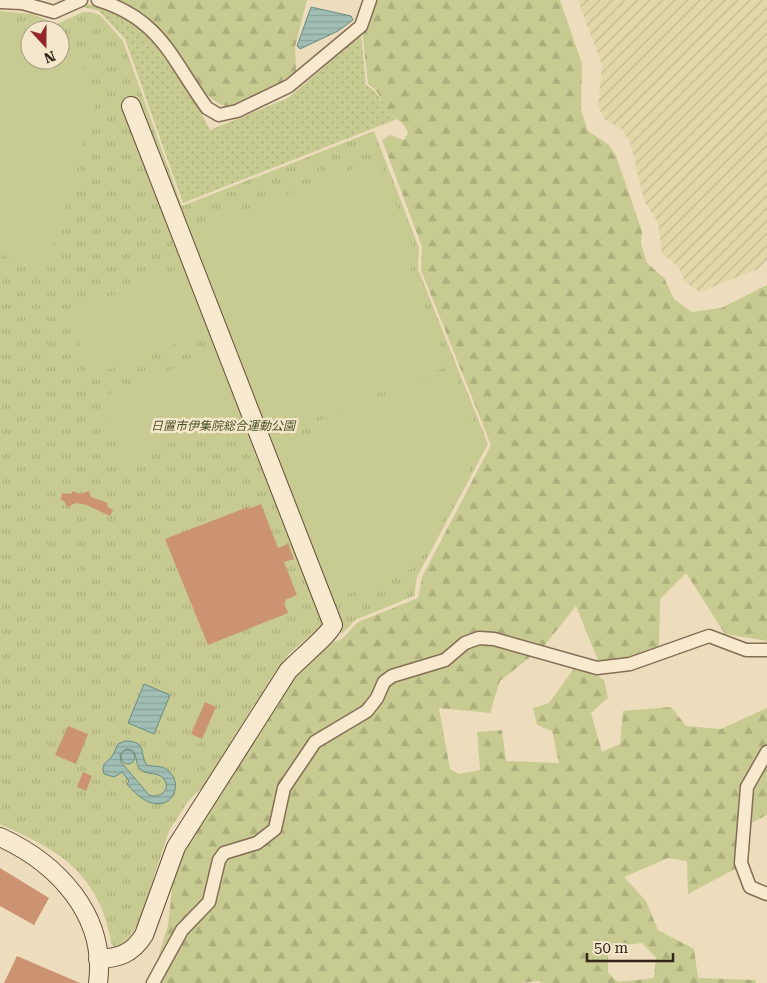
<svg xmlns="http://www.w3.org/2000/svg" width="767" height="983" viewBox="0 0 767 983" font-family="'Roboto Serif','Noto Sans JP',serif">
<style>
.farmland{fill:url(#farmland-furrows)}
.grass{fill:url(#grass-dots)}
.forest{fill:url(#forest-firs);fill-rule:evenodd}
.park{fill:url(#park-tufts);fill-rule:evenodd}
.pitch{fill:#c7cb91}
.water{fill:url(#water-rules);stroke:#688c81;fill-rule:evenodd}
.building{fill:#cc9372}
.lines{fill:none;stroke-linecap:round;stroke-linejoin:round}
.street-casing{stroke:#856d56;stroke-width:15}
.secondary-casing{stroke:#664e3a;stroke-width:20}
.street{stroke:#f9eacf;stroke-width:12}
.secondary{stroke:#f9eacf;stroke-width:18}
.labels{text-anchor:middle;stroke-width:5;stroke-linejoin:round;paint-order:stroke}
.park-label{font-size:12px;font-style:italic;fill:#475021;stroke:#f5e7cc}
</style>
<defs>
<pattern id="farmland-furrows" width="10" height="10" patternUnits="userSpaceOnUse" patternTransform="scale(1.25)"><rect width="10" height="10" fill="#e3d7aa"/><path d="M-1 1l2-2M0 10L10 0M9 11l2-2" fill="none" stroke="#c3b892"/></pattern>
<pattern id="grass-dots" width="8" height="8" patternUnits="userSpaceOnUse" patternTransform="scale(1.25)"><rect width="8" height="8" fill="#c7cb91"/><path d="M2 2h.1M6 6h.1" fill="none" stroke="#acae7c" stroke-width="1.8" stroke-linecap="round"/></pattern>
<pattern id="forest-firs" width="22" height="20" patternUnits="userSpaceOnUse" patternTransform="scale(1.25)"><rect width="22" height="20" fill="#c7cb91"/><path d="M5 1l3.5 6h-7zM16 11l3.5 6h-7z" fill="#acae7c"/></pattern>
<pattern id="park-tufts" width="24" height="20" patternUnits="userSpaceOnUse" patternTransform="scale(1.25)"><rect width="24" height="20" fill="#c7cb91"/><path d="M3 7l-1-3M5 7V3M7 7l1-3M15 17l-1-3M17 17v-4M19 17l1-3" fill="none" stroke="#acae7c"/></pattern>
<pattern id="water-rules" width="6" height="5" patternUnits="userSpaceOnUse" patternTransform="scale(1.25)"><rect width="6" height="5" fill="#a0beb4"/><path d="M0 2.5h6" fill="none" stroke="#8aa39a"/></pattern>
</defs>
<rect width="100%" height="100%" fill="#edddbd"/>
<path class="farmland" d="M578,0H767V260L758,269L700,292L685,282L678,266L662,253L658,223L644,200L630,142L622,129L605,120L598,107L602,65Z"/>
<path class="grass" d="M85,4C151,10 183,77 210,130L288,98L361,35L366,85C383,95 382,107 397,119L183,203L125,39L98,10L81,7L71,9Z"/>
<g class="forest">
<path d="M112,0H307L295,47L296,71C283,81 250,105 234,107C204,109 181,56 164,36C150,18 133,8 112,0Z"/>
<path d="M376,0H560L582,64L581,110L588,131L609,145L616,156L642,231L641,244L647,263L664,278L674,299L692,312L721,308L767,285V641L725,634L686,573L660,599L659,649L624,660L599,663L576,606L544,646L500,681L490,713L439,708L450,769L459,774L480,770L477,732L502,730L506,761L559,763L552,731L537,725L533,708L549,703L575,667L586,668L604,680L608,698L591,713L602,752L620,744L623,711L671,707L686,726L721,729L767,708V815L736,831L735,869L688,894L687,861L668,858L624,877L646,901L658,930L694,949L698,978L756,980L755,983H541L539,981L521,983H161L163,979L156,965L168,925L175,862L297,670L328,644L342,639L358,622L418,598L422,577L491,445L421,270L422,247L382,140L390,135L404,140L408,133C405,122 394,118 387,109C378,97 383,95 368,84L362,30ZM642,943L656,958L654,978L618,982L608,973V947Z"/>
</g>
<path class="park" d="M0,11L32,14L57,24L83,12H90L100,15L123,41L182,206L374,131L419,248L418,269L488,444L417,577L414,596L355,620L342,634L340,630L321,626L289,654L273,675L203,787L189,800L169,831L139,922L131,936L117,948L112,945C109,934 107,922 103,912C83,861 45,845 0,824ZM30,30H60V60H30Z"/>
<g class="pitch">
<path d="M8,28L30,34V60H60V47L86,70L98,93L55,242C41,266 23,269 0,253V29Z"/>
<path d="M378,159L413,248L411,271L448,366L273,434L264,431L187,233Z"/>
<path d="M186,266L211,330L92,376L67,313Z"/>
<path d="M218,351L242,414L124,461L99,398Z"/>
<path d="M453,369L483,446L416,567L336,599L328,590L274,451L277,446L311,433L308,425Z"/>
</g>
<g class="water">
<path d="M311,7L351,16L353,20L338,31L300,49L297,46Z"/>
<path d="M144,684L170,695L154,734L128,723Z"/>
<path d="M125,741C148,741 139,755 147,765C153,767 160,765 166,769C190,784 165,830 127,784L129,781L122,772L114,777L104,774C100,762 108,763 112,756C115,752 115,749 118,744ZM126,749C140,750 133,761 140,769C146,776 158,771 164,779C172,790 159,799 149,795L121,762L120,754Z"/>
<circle cx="128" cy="757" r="7"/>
</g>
<g class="building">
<path d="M73,491L80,494L89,491L91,497L108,503L107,506L113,510L110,516L87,505L76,503L67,507L64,501L61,500L62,493L71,494Z"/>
<path d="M261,504L278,548L288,544L294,559L284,562L297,595L285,600L286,603H284L288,613L208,645L165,539L248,507V509Z"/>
<path d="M205,702L216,707L202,739L191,734Z"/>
<path d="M68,726L88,734L76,764L55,755Z"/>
<path d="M83,772L92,776L86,791L77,787Z"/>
<path d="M0,868L49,898L34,925L0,906Z"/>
<path d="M17,956L80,983H4Z"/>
</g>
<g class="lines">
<g class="street-casing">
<g id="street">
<path d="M98,0C161,19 172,60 207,108L219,115L237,111L289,86L361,26L370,0"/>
<path d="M0,2L22,3L54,12L81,0"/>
<path d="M767,752L747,787L741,863L750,887L767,894"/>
<path d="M153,983L182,930L209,902L219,860L224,853L257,843L275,829L284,788L315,742L367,711L377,698L384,682L392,676L445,660L465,643L479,638L494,639L597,668L630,664L709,636L746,650H767"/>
</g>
</g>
<g class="secondary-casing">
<g id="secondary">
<path d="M0,837C57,863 107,915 98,983"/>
<path d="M98,959C119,958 132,954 144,935L176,847L288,671C298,660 329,635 333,625L131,106"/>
</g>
</g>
<use href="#street" class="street"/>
<use href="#secondary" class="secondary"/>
</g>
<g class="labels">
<g class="park-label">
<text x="223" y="430">日置市伊集院総合運動公園</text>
</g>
</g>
<g transform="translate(45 45) rotate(159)"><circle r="24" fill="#f5e7cc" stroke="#a89a85"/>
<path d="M0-4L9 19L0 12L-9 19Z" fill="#94262c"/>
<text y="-8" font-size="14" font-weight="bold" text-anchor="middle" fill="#34261b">N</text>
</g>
<path d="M587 953v8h86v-8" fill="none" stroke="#34261b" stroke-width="2.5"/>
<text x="594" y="953" font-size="15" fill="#34261b" stroke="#f5e7cc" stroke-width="4" paint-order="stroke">50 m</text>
</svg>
